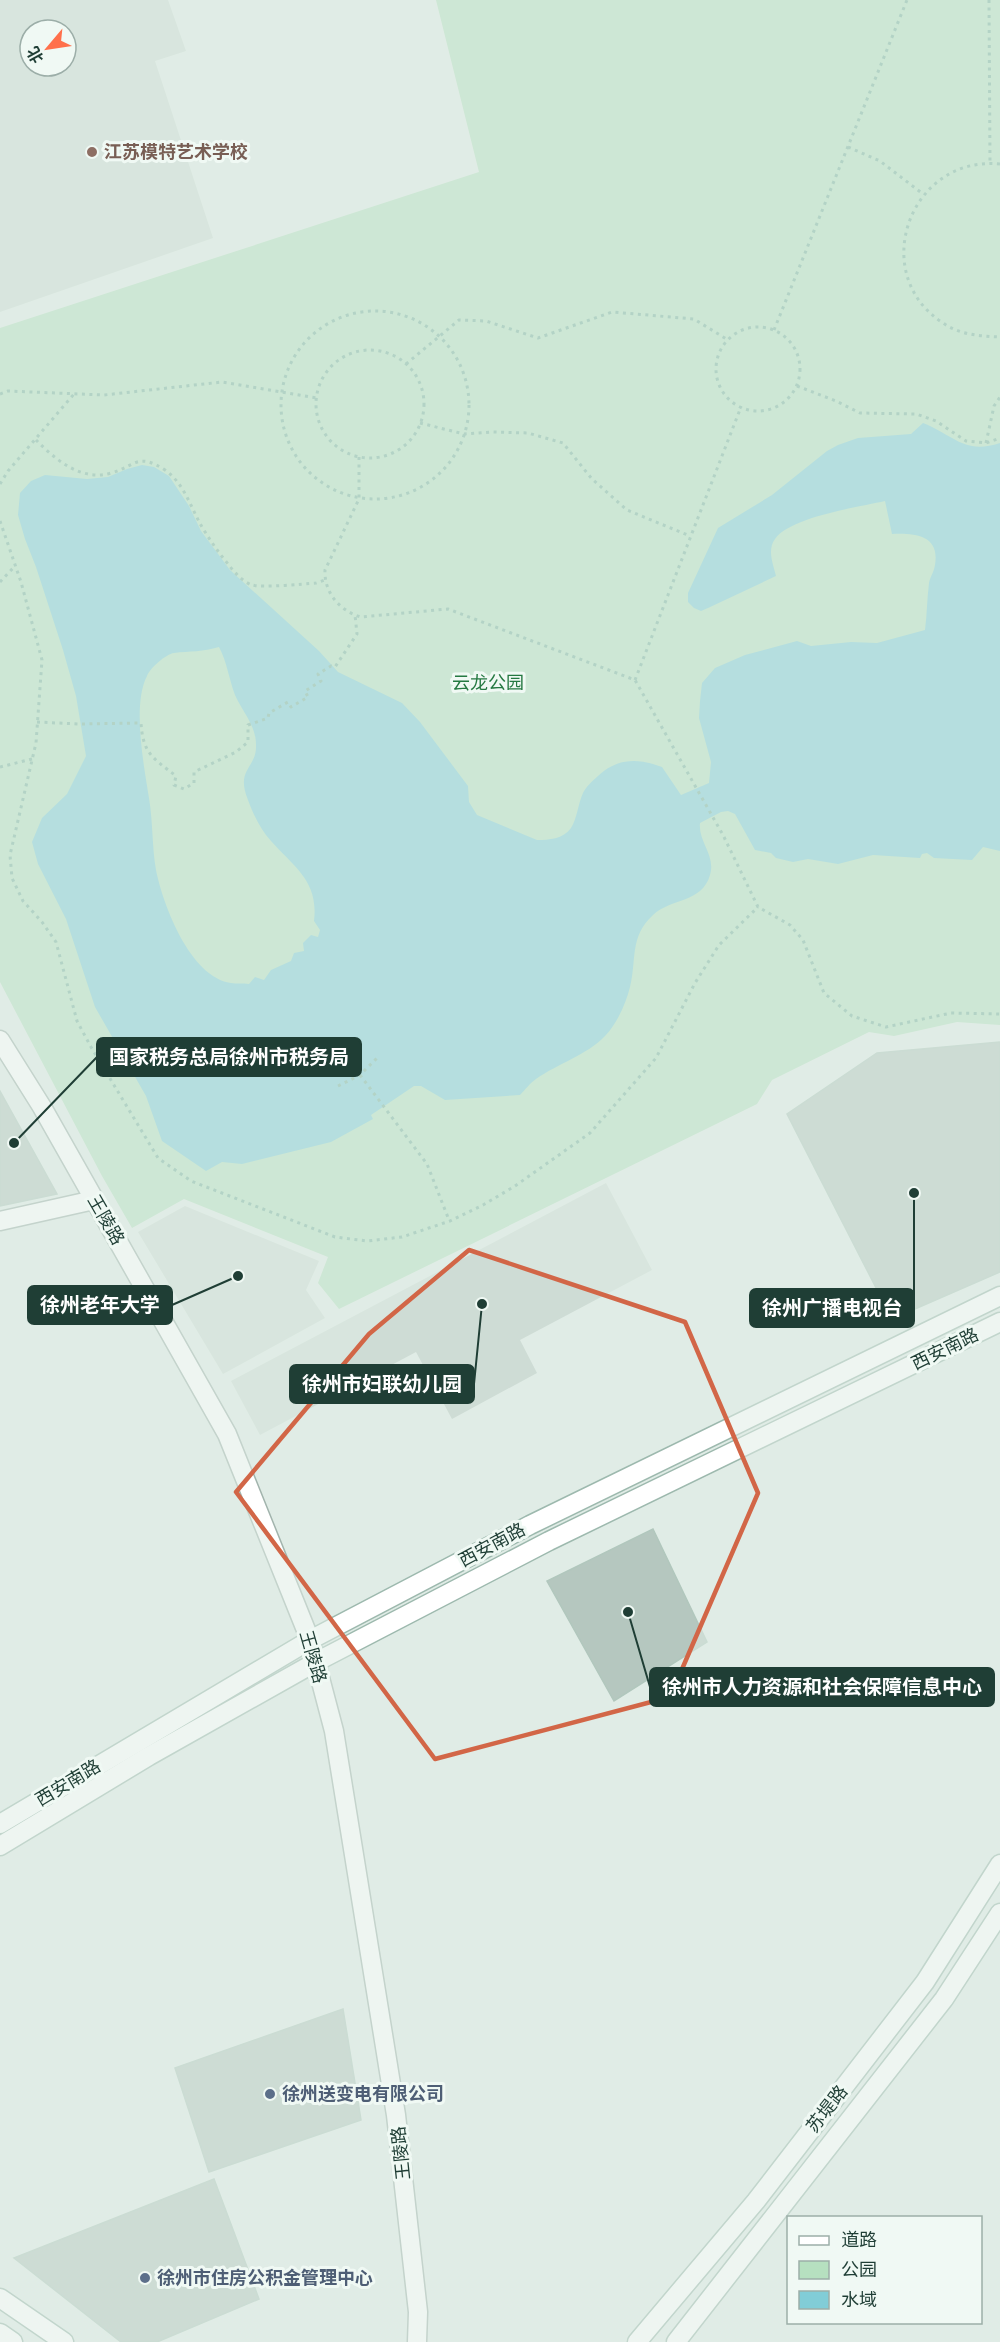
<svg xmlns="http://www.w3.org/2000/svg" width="1000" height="2342" viewBox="0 0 1000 2342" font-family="'IBM Plex Sans','Noto Sans SC',sans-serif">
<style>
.built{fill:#cedcd5;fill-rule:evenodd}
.green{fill:#b6e0c0}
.water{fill:#81cdd7;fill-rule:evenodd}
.building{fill:#b5c7bf;stroke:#b1c7bd;stroke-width:1.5}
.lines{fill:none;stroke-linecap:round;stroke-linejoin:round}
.minor-casing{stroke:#a2b4ad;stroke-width:21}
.tertiary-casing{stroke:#a2b4ad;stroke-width:21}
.secondary-casing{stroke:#9db9ae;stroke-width:21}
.path{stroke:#7db3a0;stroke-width:3;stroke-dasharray:3 4.5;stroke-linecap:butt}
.minor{stroke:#fff;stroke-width:18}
.tertiary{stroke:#fff;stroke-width:18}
.secondary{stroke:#fff;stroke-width:18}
.marked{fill:none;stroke:#d26647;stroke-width:4.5;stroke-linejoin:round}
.education-dot{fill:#8d6e63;stroke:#f0f9f4;stroke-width:2}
.service-dot{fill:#5c6f8a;stroke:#f0f9f4;stroke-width:2}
.labels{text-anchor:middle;stroke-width:6;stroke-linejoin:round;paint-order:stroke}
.education-label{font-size:18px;font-weight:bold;fill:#785e54;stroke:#f0f9f4;text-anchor:start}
.park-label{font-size:18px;fill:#257942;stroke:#f0f9f4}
.street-label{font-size:18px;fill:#1f3e35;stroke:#f0f9f4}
.service-label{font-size:18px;font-weight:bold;fill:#4e5e75;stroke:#f0f9f4;text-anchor:start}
.leader{fill:none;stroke:#1f3e35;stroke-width:2}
.callout-dot{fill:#1f3e35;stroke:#f0f9f4;stroke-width:2}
.callout{fill:#1f3e35;stroke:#1f3e35;stroke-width:2}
.callout-label{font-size:20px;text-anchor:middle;font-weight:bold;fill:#fff}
</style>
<rect width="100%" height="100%" fill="#e0ece6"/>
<g class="built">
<path d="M0,0H168L186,51L155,61L213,238L0,312ZM30,30H66V66H30Z"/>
<path d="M606,1183L652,1270L520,1340L537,1373L452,1419L416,1352L260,1435L231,1381Z"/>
<path d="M185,1206L319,1261L306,1290L325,1318L223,1374L138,1232Z"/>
</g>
<path class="green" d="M436,0H1000V1025L957,1022L894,1036L869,1032L772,1080L757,1104L339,1309L318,1283L328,1257L184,1199L132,1228L102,1176L0,982V328L479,172Z"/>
<path class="water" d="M923,423C954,435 964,455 1000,443V851L983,847L972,860L934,858L927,853L922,854L920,858L873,855L838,864L808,859L793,862L776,858L771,853L755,850L735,814L728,811L721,812L700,823C698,842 716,855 710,875C702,903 671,898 653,915C629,937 637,960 630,987C626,1003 617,1024 605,1036C587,1055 557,1064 536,1079C530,1083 525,1090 520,1095L445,1100L421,1086H414L371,1115L373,1119L331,1142L242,1164L222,1162L206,1171L162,1141L146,1096L95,1007L66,919L38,864L32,842L42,818L67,794L86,756L76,696L63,650L36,567L25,539L18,515L20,493L31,481L45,475L87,479L108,477L127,469L142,465L154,467L169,476L189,506L201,531L230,570L319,651L338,672L402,703L420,722L468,786L469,802L477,815L537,840C549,840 563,839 571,828C577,819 578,804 583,793C586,787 592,781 598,776C617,758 638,758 662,767L681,795L709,783L711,762L699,718L700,701L702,683L715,668L745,655L797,641L811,646L851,642L877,643L925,630C927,614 927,599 929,583C930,577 934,572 935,565C940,535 915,533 892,534L885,501C859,507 790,517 775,539C767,550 773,564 776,576L708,608L701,611L694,608L688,602V593L718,528L772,495L827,451L838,445L858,438L911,434ZM219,647C227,662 229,679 235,695C243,713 256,725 256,745C257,769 235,768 248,800C253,814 261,830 271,841C294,867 319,881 314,921L320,930L318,937L311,935L303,943L304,951L294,953L291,961L271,970L264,980L255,977L249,984C243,983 236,984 231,983C190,977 163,905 156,870C152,847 153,822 149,798C144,766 132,705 147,676C150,668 166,654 174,653C190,651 203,652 219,647Z"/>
<g class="building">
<path d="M1000,1042V1272L892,1319L787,1114L877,1053Z"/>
<path d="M0,1091L57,1194L0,1206Z"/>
<path d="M653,1529L707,1642L614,1701L547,1581Z"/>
<path d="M343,2009L361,2120L209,2172L175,2068Z"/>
<path d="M214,2179L259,2299L157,2342H121L14,2258Z"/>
</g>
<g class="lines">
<g class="minor-casing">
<path id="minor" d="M0,1221L94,1200"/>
</g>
<g class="tertiary-casing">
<path id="tertiary" d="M0,1040L42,1107L227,1434L310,1640L334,1731L396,2115L418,2312L417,2342"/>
</g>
<g class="secondary-casing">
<g id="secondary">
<path d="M0,1824L310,1640L530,1525L1000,1296"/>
<path d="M0,1846L149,1756L316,1662L549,1541L1000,1322"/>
<path d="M0,2298L64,2342"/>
<path d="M0,2333L13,2342"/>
<path d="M637,2342L756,2201L925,1982L1000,1864"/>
<path d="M676,2342L944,1999L1000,1913"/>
</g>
</g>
<g class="path">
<path d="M989,0L990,164"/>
<path d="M848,147L880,161L923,194"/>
<path d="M1000,164C910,155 867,274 943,323C960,335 980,336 1000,337"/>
<circle cx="375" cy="405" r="94"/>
<circle cx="758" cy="369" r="42"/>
<path d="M774,330L907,0"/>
<circle cx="370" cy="404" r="54"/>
<path d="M406,364L459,320L486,321L538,338L612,312L694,319L728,340"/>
<path d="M797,386L836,401L860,413L916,414L936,421L966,441L986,443L1000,438"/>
<path d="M0,394L8,391L104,395L222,382L317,398"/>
<path d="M420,423L464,434L493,432L528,433L563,443L592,479L627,510L690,536"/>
<path d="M36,440C55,459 81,482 111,473C136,466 137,452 165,470C184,483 191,508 202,527C210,540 218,552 228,564C234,572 243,582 252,585C264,588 302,584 316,583L325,580"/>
<path d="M986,443L994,406L1000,397"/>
<path d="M359,457V499L325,570C324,593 340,611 361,617L448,609L635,680L723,835L758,907L790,925L803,940L824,993L852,1016L886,1027L951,1013L1000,1014"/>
<path d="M0,484L8,471L74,394"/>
<path d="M0,521L21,582L42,660L36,743L10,855L12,878L23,901L42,922L56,942L77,1021L91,1047L158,1158L191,1181L335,1237L367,1241L402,1237L450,1221L483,1205L515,1186L590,1133L656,1058L695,983L719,945L758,907"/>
<path d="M0,582L15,566"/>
<path d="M635,680L741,407"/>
<path d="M37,722L78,724L141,723C143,754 153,758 176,776L174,785L184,789L194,783V772L236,752L248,742V725L268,718L269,713L288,702L291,707L308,697L305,691L321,681L318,674L331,666L335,667L357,634L355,615"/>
<path d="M0,767L32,759"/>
<path d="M360,1075L427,1164L449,1220"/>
<path d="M338,1086L360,1075L379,1056"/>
</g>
<use href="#minor" class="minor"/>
<use href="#tertiary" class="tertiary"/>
<use href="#secondary" class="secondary"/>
</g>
<path d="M0 0H1000V2342H0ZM469,1250L685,1322L758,1493L670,1697L435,1759L236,1492L369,1334Z" fill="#e0ece6" fill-opacity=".55" fill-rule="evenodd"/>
<path class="marked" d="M469,1250L685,1322L758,1493L670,1697L435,1759L236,1492L369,1334Z"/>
<circle class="education-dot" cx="92" cy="152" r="6"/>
<g class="service-dot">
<circle cx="270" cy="2094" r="6"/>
<circle cx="145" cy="2278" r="6"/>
</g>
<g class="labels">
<g class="education-label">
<text x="104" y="158">江苏模特艺术学校</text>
</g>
<g class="park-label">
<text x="488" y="689">云龙公园</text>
</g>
<g class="street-label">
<text transform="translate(106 1220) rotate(60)" y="6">王陵路</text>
<text transform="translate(945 1349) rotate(-26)" y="6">西安南路</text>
<text transform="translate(492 1545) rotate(-28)" y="6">西安南路</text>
<text transform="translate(313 1657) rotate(74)" y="6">王陵路</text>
<text transform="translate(68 1783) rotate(-31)" y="6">西安南路</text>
<text transform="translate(827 2109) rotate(-52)" y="6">苏堤路</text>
<text transform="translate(401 2153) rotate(-96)" y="6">王陵路</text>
</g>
<g class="service-label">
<text x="282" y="2100">徐州送变电有限公司</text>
<text x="157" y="2284">徐州市住房公积金管理中心</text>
</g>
</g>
<path class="leader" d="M14 1143L97 1057M238 1276L172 1305M914 1193L914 1308M482 1304L474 1384M628 1612L650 1687"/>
<g class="callout-dot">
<circle cx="14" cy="1143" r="6"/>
<circle cx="238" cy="1276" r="6"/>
<circle cx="914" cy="1193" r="6"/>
<circle cx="482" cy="1304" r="6"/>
<circle cx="628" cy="1612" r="6"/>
</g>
<g class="callout">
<rect x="97" y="1038" width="264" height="38" rx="6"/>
<rect x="28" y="1286" width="144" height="38" rx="6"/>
<rect x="750" y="1289" width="164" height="38" rx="6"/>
<rect x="290" y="1365" width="184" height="38" rx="6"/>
<rect x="650" y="1668" width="344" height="38" rx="6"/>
</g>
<g class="callout-label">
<text x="229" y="1064">国家税务总局徐州市税务局</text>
<text x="100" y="1312">徐州老年大学</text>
<text x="832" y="1315">徐州广播电视台</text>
<text x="382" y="1391">徐州市妇联幼儿园</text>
<text x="822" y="1694">徐州市人力资源和社会保障信息中心</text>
</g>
<rect x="787" y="2216" width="195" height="108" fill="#f0f9f4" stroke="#9caea8" stroke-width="1.5"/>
<rect x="799" y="2236" width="30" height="9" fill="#ffffff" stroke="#9caea8" stroke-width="1.5"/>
<text x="841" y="2246" font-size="18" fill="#1f3e35">道路</text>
<rect x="799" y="2261" width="30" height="18" fill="#b6e0c0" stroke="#9caea8" stroke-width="1.5"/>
<text x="841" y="2276" font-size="18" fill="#1f3e35">公园</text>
<rect x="799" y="2291" width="30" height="18" fill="#81cdd7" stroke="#9caea8" stroke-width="1.5"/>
<text x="841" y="2306" font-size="18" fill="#1f3e35">水域</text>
<g transform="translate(48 48) rotate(241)"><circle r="28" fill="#f0f9f4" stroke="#9caea8" stroke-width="1.5"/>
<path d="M0-4.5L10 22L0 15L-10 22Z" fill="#ff704b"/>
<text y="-9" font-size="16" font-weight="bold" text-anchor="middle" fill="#1f3e35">北</text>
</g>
</svg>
